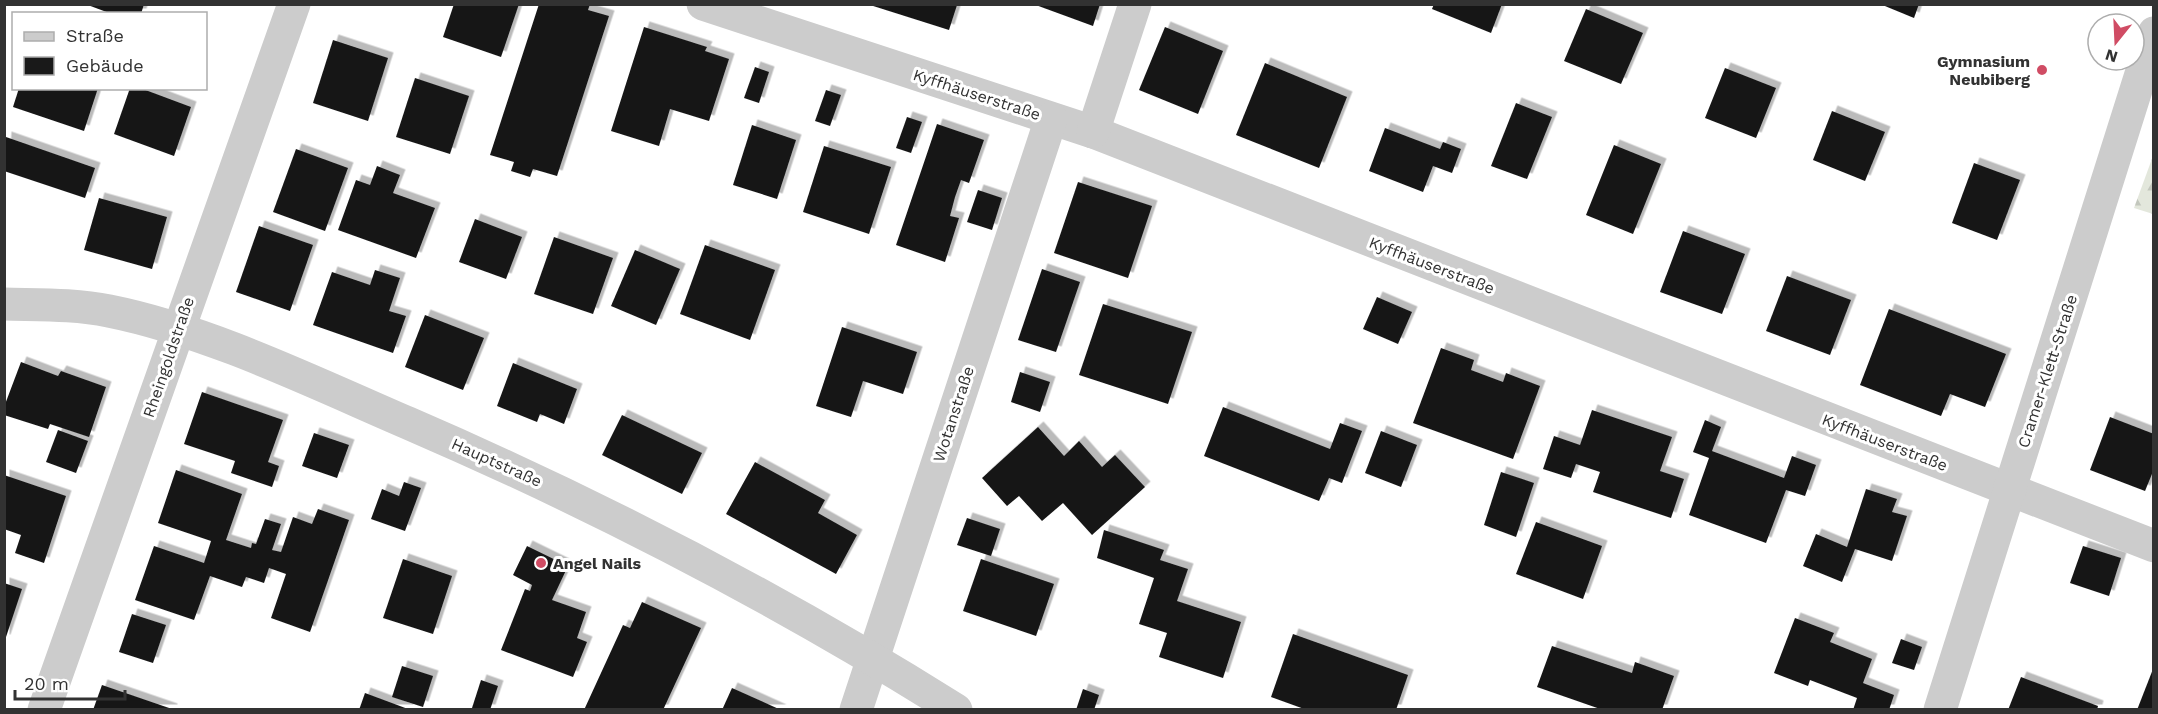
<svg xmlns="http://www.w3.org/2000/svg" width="2158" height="714" viewBox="0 0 2158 714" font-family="'Work Sans',sans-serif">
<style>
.forest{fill:url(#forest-firs)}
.building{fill:#191919;filter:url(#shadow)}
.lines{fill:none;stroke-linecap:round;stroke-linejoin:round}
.minor{stroke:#ccc;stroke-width:33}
.tertiary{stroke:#ccc;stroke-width:33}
.poi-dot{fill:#d04c64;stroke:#fff;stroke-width:2}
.labels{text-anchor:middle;stroke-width:6;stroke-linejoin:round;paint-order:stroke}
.poi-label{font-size:16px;font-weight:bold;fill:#323232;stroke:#fff;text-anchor:end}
.street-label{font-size:16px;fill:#323232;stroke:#fff}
</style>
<defs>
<pattern id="forest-firs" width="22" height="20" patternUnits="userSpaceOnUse" patternTransform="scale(1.5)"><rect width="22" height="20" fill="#e3e7dc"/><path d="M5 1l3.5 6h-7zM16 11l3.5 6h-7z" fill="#c3c7bd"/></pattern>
<filter id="shadow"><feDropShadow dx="5.5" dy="-5.5" stdDeviation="0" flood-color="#0004"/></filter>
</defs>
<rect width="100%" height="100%" fill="#fff"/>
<path class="forest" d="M2153,156L2154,214H2153L2134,208Z"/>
<g class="building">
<path d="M85,4H144L141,14H112Z"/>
<path d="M454,4H519L501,57L443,37Z"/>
<path d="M539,4H590L588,10L609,16L557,176L533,169L530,177L511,171L514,162L490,155Z"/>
<path d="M1033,4H1100L1093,26Z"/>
<path d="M1434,4H1502L1491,33L1432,9Z"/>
<path d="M1880,4H1919L1914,18Z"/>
<path d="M870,5H957L949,30Z"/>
<path d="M1586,9L1643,33L1621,84L1564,61Z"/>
<path d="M644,27L707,47L705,51L729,59L709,121L670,109L659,146L611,131Z"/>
<path d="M1165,27L1223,51L1198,114L1139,90Z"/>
<path d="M333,40L388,58L368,121L313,103Z"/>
<path d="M1265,63L1347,97L1319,168L1236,135Z"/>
<path d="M755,67L769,72L759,103L744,98Z"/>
<path d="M1725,68L1776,88L1756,138L1705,118Z"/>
<path d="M415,78L469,96L450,154L396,137Z"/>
<path d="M19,88H98L84,131L13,107Z"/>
<path d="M130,88H140L191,107L174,156L114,134Z"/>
<path d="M826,90L841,95L830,126L815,121Z"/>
<path d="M1516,103L1552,117L1527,179L1491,166Z"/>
<path d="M1832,111L1885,132L1865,181L1813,160Z"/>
<path d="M907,117L922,122L911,153L896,148Z"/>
<path d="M937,124L984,140L969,183L961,180L955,197L950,216L959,218L945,262L896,245Z"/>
<path d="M752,125L796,140L777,199L733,185Z"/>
<path d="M1385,128L1440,149L1443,142L1461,149L1452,173L1433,166L1423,192L1369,171Z"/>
<path d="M6,137L95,168L85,198L4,171Z"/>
<path d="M1614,145L1661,164L1633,234L1586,215Z"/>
<path d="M824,146L891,167L869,234L803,212Z"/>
<path d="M296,149L348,168L325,231L273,212Z"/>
<path d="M1974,163L2020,180L1997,240L1952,223Z"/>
<path d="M377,166L400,175L393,193L435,208L416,258L338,230L356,180L370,185Z"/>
<path d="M1078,182L1152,206L1128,278L1054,253Z"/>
<path d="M978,190L1002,198L992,230L967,222Z"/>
<path d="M99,198L167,217L152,269L84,250Z"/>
<path d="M475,219L522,237L506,279L459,262Z"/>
<path d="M259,226L313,245L290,311L236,292Z"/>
<path d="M1683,231L1745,254L1722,314L1660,292Z"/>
<path d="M554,237L613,258L593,314L534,294Z"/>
<path d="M705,245L775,270L750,340L680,314Z"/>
<path d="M635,250L680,269L656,325L611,306Z"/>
<path d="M1042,269L1080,282L1056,352L1018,340Z"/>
<path d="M375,270L400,278L389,311L406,316L393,353L313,325L332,272L370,285Z"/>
<path d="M1787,276L1851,300L1830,355L1766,331Z"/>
<path d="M1377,297L1412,312L1398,344L1363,329Z"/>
<path d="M1103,304L1192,332L1168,404L1079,375Z"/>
<path d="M1889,309L2006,354L1985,407L1950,394L1941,416L1860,385Z"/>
<path d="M425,315L484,338L463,390L405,367Z"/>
<path d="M842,327L917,352L903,394L863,381L851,417L816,406Z"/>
<path d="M1441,348L1474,360L1471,370L1503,382L1506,373L1540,386L1513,459L1413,423Z"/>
<path d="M21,362L58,376L61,371L106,387L89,437L50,424L48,429L4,415V407Z"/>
<path d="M513,363L577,389L564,424L540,414L537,422L497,406Z"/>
<path d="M1020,372L1050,382L1040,412L1011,402Z"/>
<path d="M202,392L283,420L268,462L279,466L272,487L231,473L235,461L184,444Z"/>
<path d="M1223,407L1330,449L1340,423L1362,431L1342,483L1329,478L1319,501L1204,456Z"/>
<path d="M1592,410L1672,437L1660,471L1684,479L1671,518L1593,492L1600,472L1576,464L1571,478L1543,469L1554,436L1580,445Z"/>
<path d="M622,415L702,453L682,494L602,455Z"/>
<path d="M2110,417L2154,434V469L2145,491L2090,470Z"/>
<path d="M1705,420L1721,427L1712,451L1784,478L1792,456L1816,465L1805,496L1786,490L1766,543L1689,515L1709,458L1693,452Z"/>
<path d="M1038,427L1064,456L1079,441L1102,467L1115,455L1145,487L1092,535L1063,503L1042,521L1019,496L1007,506L982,478Z"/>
<path d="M58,430L88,441L76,473L46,462Z"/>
<path d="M1381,431L1417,445L1401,487L1365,473Z"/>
<path d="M314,433L349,445L337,478L302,466Z"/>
<path d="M755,462L825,500L818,513L857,535L836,574L726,514Z"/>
<path d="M176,470L242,494L226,540L251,548L252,543L256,544L265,519L281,524L272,550L281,552L293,517L312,524L318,509L349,520L310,632L271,618L286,574L269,568L264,583L246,577L242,587L210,576L194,620L135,600L154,546L204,563L211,541L158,523Z"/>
<path d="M1501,472L1534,483L1516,537L1484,525Z"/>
<path d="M4,475L66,496L44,563L15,553L21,535L4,529Z"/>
<path d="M404,482L421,488L405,531L371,519L382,489L399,496Z"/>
<path d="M1866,489L1897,499L1892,512L1907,516L1892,561L1855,549L1842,582L1803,566L1816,534L1847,547Z"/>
<path d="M967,518L1000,529L991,556L957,545Z"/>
<path d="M1536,522L1602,546L1583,599L1516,574Z"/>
<path d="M1104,530L1164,550L1160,560L1188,569L1177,601L1241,622L1223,678L1159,657L1167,633L1139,624L1154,578L1097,558Z"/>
<path d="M527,546L568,566L552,600L586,612L577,638L587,642L573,677L501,650L525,589L530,591L532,585L513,575Z"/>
<path d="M2083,546L2121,558L2109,596L2070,583Z"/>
<path d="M403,559L452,576L433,634L383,618Z"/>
<path d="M981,559L1054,584L1036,636L963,611Z"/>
<path d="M4,583L22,589L5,640H4Z"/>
<path d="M642,602L701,628L663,710H584L623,625L630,628Z"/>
<path d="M132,614L166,625L153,663L119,652Z"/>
<path d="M1795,618L1834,633L1830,642L1872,659L1863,683L1894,695L1889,710H1853L1857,698L1810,680L1808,686L1774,673Z"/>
<path d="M1293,634L1408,675L1396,710H1307L1271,697Z"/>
<path d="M1901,639L1922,647L1914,670L1892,663Z"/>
<path d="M1552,646L1632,673L1635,662L1674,676L1662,710H1603L1537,687Z"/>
<path d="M402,666L433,676L423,707L392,697Z"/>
<path d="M2153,669L2154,710H2137Z"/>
<path d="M2021,677L2098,706L2097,710H2008Z"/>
<path d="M481,680L498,686L490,710L472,708Z"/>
<path d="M102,685L172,709V710H93Z"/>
<path d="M732,688L781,710H722Z"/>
<path d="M1083,689L1099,695L1094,710H1076Z"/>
<path d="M365,693L408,709V710H359Z"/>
</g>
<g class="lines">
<g class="minor">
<path d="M703,4L1093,132L2154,546"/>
<path d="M1093,132L1135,4"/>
<path d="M44,710L294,4"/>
<path d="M856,710L1051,119"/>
<path d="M1940,710L2154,33"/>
</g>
<path class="tertiary" d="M4,304C39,305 75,304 109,311C209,331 315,383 408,423C598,505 781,600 956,710"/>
</g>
<g class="poi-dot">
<circle cx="2042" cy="70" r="6"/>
<circle cx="541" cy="563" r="6"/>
</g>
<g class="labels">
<g class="poi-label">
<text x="2030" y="67">Gymnasium<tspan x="2030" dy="18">Neubiberg</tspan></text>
<text x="553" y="569" text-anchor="start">Angel Nails</text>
</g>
<g class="street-label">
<text transform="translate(977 94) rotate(18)" y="6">Kyffhäuserstraße</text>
<text transform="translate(1432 265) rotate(21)" y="6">Kyffhäuserstraße</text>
<text transform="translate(168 357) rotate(-71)" y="6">Rheingoldstraße</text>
<text transform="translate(2047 371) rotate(-72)" y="6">Cramer-Klett-Straße</text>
<text transform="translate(953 414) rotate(-72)" y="6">Wotanstraße</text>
<text transform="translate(1885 442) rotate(21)" y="6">Kyffhäuserstraße</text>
<text transform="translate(497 462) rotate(24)" y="6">Hauptstraße</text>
</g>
</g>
<rect width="2158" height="714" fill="none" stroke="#323232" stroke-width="12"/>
<rect x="12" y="12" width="195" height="78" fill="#ffffff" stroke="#adadad" stroke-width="1.5"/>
<rect x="24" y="32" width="30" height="9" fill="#cccccc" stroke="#adadad" stroke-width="1.5"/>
<text x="66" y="42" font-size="18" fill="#323232">Straße</text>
<rect x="24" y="57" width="30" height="18" fill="#191919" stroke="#adadad" stroke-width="1.5"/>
<text x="66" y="72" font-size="18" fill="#323232">Gebäude</text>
<g transform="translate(2116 42) rotate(198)"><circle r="28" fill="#ffffff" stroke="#adadad" stroke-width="1.5"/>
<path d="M0-4.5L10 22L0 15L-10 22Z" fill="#d04c64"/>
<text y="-9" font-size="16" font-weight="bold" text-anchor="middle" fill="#323232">N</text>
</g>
<path d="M15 690v9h110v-9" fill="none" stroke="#323232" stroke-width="3"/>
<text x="24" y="690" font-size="18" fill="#323232" stroke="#ffffff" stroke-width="4.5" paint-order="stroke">20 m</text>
</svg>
